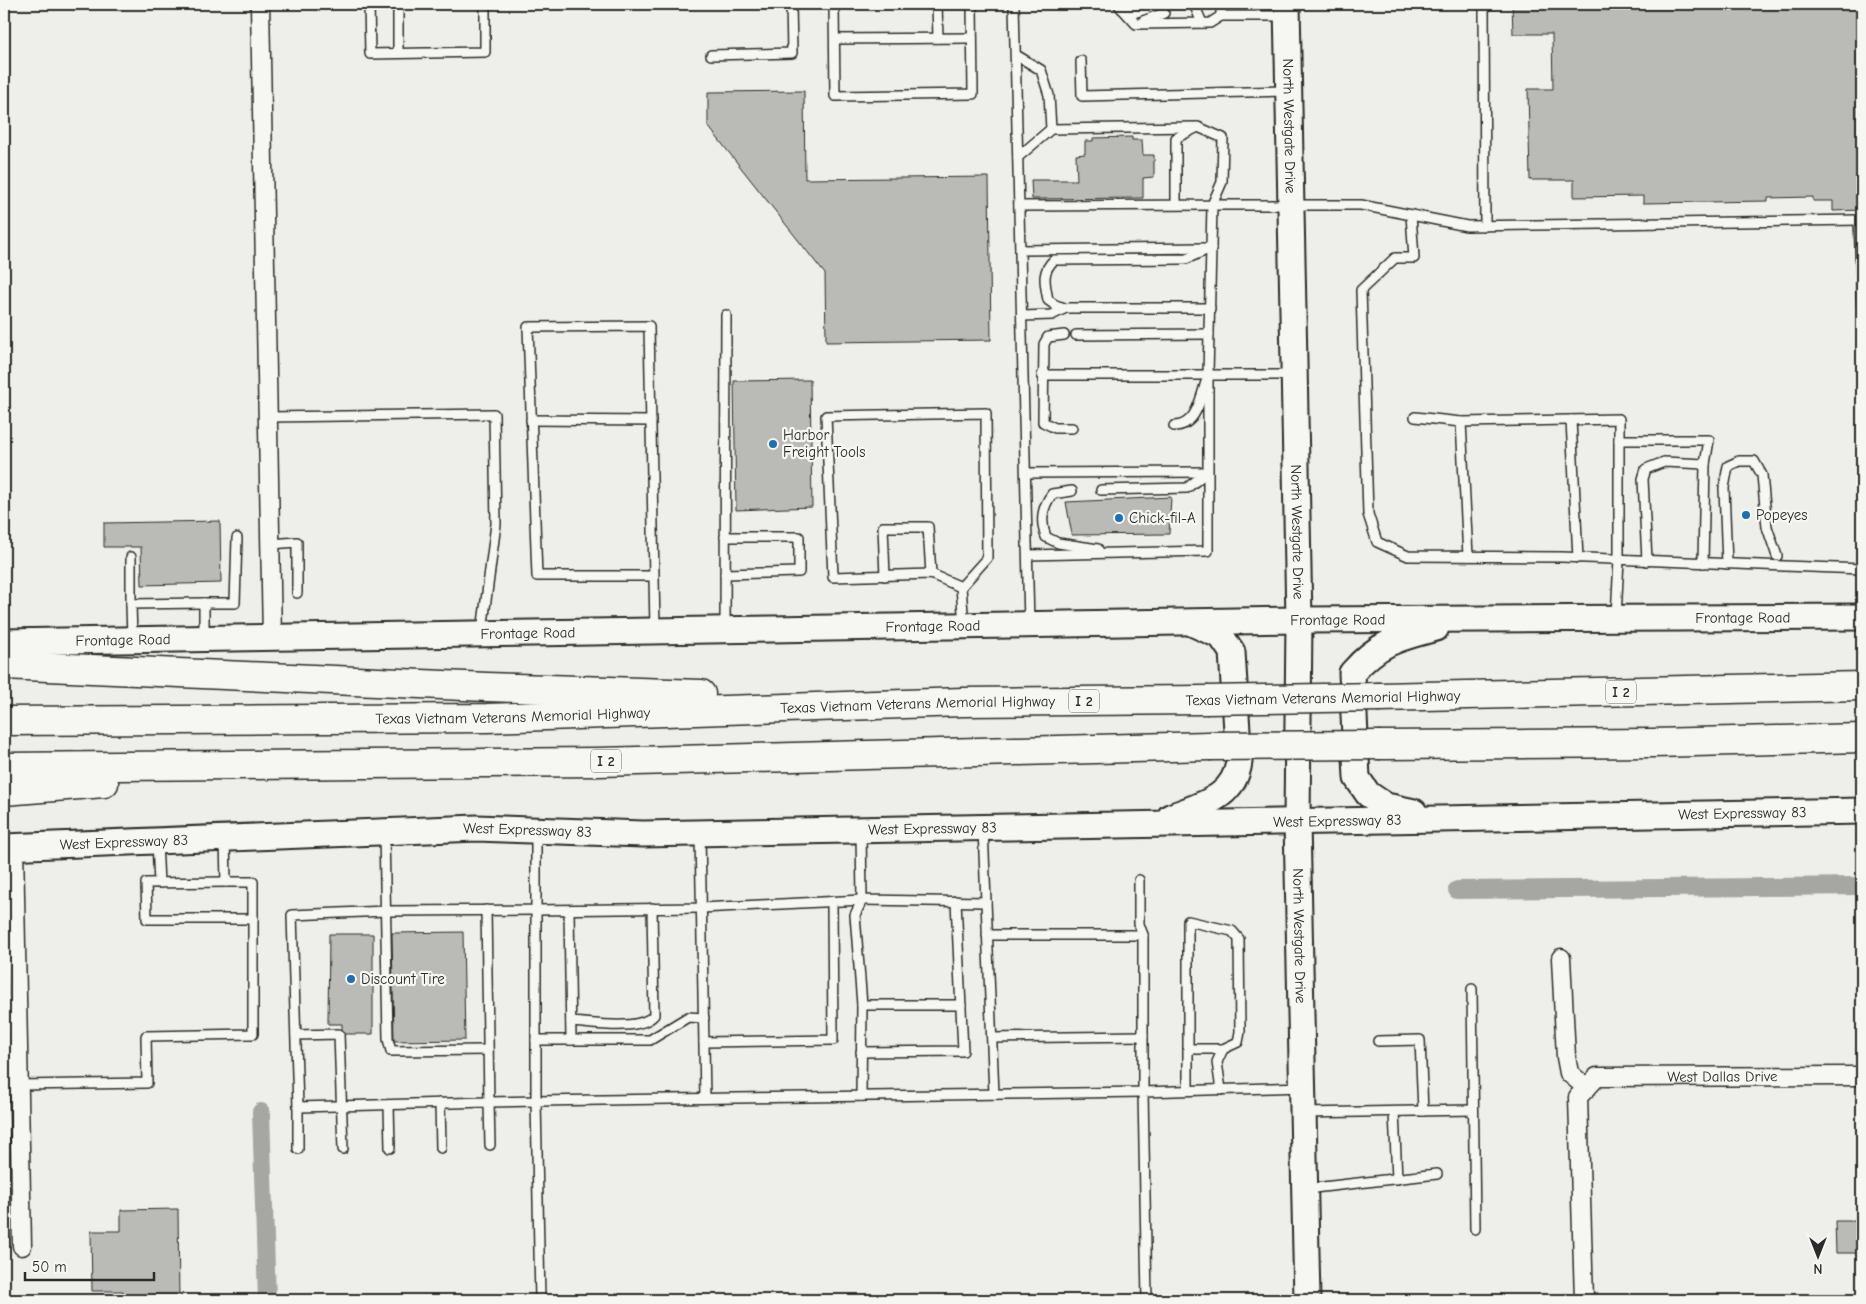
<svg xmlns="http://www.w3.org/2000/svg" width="1866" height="1304" viewBox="0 0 1866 1304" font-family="'Comic Neue',sans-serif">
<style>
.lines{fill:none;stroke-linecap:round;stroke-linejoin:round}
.canal{stroke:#a6a6a3;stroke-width:18}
.building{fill:#babab7;stroke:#2b2b2b}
.lane-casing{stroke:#2b2b2b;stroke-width:12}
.street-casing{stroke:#2b2b2b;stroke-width:21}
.secondary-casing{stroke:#2b2b2b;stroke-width:29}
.highway-casing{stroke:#2b2b2b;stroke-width:31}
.lane{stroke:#f6f6f2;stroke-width:9}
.street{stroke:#f6f6f2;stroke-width:18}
.secondary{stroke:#f6f6f2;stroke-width:25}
.highway{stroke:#f6f6f2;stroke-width:28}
.highway-bridge-casing{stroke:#2b2b2b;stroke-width:31;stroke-linecap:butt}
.highway-bridge{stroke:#f6f6f2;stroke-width:28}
.poi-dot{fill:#1f6fb2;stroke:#f6f6f2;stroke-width:2}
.labels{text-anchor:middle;stroke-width:4.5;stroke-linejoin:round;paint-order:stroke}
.shield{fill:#f6f6f2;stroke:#686867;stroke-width:1}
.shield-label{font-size:14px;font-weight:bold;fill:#2b2b2b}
.street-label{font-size:15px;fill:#2b2b2b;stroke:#f6f6f2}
.poi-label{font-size:15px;fill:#2b2b2b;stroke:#f6f6f2;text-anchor:start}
</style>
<rect width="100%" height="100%" fill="#eeeeea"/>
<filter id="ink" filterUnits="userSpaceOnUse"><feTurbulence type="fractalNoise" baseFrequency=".02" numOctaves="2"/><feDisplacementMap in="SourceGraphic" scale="10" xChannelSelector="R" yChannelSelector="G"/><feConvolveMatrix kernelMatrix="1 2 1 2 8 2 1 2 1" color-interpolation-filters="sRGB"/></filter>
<g filter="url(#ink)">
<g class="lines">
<g class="canal">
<path d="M1457,890L1862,886"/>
<path d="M261,1112L267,1300"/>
</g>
</g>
<g class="building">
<path d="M1512,4H1862V210L1833,211V201H1813V197L1768,198V201L1643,203V196L1574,197V180H1530L1528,89H1553L1552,34H1513Z"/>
<path d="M804,91L805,179L989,177L991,340L826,342L825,274L708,126V92Z"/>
<path d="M1132,137V140H1142L1143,155H1154V177L1143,178V198L1032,199L1031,180H1077L1076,155L1085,154V141H1093V138Z"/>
<path d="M810,380L812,507L736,510L734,381Z"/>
<path d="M1171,497L1169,534L1072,535L1066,502Z"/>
<path d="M220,521L221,583L142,585L141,547H104V523Z"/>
<path d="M463,932L465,1040L394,1041L392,933Z"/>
<path d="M329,934H373V1034H342V1024H328Z"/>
<path d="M178,1209L179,1300H123V1291H92L91,1231H121V1210Z"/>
<path d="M1835,1221H1862V1253H1836Z"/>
</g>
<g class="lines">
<g class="lane-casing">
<g id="lane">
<path d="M369,4L370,54L485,52V4"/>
<path d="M398,4V53"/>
<path d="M834,4L835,96L973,94L972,4"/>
<path d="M937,4L938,38"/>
<path d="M1014,4L1029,624"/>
<path d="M1118,4L1136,24L1210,23L1221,16H1287"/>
<path d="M1194,4L1202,23"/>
<path d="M1221,4V16"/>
<path d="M1484,4L1485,226"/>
<path d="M1122,9L1136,4"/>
<path d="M1128,15L1160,4"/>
<path d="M1143,21L1164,13"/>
<path d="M835,39L972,38"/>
<path d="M711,55L792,53L791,4"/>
<path d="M1016,55L1041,70L1049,95L1051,129"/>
<path d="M1081,61L1082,96L1288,91"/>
<path d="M1018,157L1051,129L1196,127"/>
<path d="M1019,206L1212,205L1222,182L1223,138L1198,127L1176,138V205"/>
<path d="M1411,215L1414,258H1395L1361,290L1368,514L1377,542L1408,556L1562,557L1862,569"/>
<path d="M1859,220L1862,304"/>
<path d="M1020,250L1206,248"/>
<path d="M1210,308H1065L1055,305L1048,300C1045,283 1041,272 1054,260L1186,259L1211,248"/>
<path d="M1022,316L1052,315L1066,308"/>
<path d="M1064,335L1048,337L1044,344L1043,422L1055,428H1072"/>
<path d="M1076,335L1209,334"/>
<path d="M1042,375H1294"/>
<path d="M268,417L494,414L496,524L482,631"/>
<path d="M1415,417L1461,422L1468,556"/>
<path d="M531,420L651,421"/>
<path d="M1571,420L1578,558"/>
<path d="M1461,422L1619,419V560L1616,616"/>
<path d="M1174,426C1196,426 1200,400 1206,382"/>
<path d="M1619,440H1709L1705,464L1703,563"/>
<path d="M1026,473L1207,472"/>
<path d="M1101,490L1187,488L1207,472"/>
<path d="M1072,491L1052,494C1042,507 1040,521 1046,537L1058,543L1098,549"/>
<path d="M271,544L297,542V593"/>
<path d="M1028,555L1208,551V375L1212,205H1361L1467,226L1862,220"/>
<path d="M131,557V604"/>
<path d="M1647,561L1643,479L1646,469L1664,462L1705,464"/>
<path d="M1727,564L1724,488L1728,466L1739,461H1754L1762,475L1767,527L1777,556"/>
<path d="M725,574L799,572V537H725"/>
<path d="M654,576H537L528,327L649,326C651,427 653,527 655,628"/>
<path d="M885,576L883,527H928L931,574"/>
<path d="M961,587L931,574L833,577L826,416L986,413L987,558L961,587L964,625"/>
<path d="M725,627L726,315"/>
<path d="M204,636V603H235L237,538"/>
<path d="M132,638L131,604L204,603"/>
<path d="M983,829L994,1094"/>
<path d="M384,832L388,1039L391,1051L488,1050"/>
<path d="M861,832L862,900L986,902"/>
<path d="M700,835L705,1098"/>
<path d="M157,843L159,883"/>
<path d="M226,882L146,883L147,919H253"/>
<path d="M486,910L489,1102L536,1101V910L701,908L862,900L855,915L862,1005L861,1096"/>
<path d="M569,910L571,1040"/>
<path d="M987,935H1143"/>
<path d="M1472,989L1475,1229"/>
<path d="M862,1005H961"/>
<path d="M571,1022C592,1023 639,1032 654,1015L652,908"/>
<path d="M296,1035L339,1034L343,1149"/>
<path d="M992,1038L1143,1036"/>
<path d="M536,1040H650L688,1017L704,1018"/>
<path d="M1378,1041L1420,1040L1423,1111"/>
<path d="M704,1042L833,1040L832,902"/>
<path d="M1188,1049H1223L1238,1042L1240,1032L1239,939L1232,931L1188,921V1090"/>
<path d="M861,1052L963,1051L956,901"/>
<path d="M19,1085L147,1083L146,1036L253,1034V882H226L225,839"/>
<path d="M1221,1090L1217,1062L1223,1049"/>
<path d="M440,1103L441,1148"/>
<path d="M389,1105L390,1148"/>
<path d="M1394,1112L1397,1179"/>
<path d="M1303,1113L1473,1110"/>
<path d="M490,1145L489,1102L298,1107L292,915L386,911L536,910V833"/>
<path d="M298,1149V1107"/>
<path d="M1305,1189L1437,1174"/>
<path d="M540,1300L536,1101L1143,1092V935L1139,924V880"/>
<path d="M1147,1300L1143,1092L1302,1087"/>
</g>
</g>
<g class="street-casing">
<g id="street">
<path d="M260,4L272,638"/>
<path d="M14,847L22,1246"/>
<path d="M1561,958L1566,1057L1569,1073L1587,1088"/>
<path id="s1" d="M1584,1300L1578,1097L1597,1077L1862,1076"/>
</g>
</g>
<g class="secondary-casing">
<g id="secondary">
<path id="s2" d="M1287,4L1299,620L1297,822L1307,1300"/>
<path id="s3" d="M4,642L1299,620L1862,617"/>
<path d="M1414,812L1386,806L1368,794L1357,778L1352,673C1379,642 1398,638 1436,628"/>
<path d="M1170,817C1200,805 1234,799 1239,762L1232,652L1221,636L1194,624"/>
<path id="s4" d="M4,847L477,828L643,834L1862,811"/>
</g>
</g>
<g class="highway-casing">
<g id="highway">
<path d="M4,665L487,687L701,694"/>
<path d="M1380,697L1862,686"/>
<path id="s5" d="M4,721L487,718L963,702L1206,700"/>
<path d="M1381,745L1653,743L1862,738"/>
<path d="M4,767L599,762L1209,746"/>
<path d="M4,791L104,783"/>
</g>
</g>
<use href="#lane" class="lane"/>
<use href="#street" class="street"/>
<use href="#secondary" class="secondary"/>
<use href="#highway" class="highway"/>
<g class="highway-bridge-casing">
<g id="highway-bridge">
<path d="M1206,700L1380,697"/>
<path d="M1209,746L1381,745"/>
</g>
</g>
<use href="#highway-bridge" class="highway-bridge"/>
</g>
</g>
<g class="poi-dot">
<circle cx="773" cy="444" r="5"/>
<circle cx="1746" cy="515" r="5"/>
<circle cx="1119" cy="518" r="5"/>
<circle cx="351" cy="979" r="5"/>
</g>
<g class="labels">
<g class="shield">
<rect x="1606" y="680.5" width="30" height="23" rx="4"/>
<rect x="1069" y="689.5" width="30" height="23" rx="4"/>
<rect x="591" y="749.5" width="30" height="23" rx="4"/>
</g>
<g class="shield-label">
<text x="1621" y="697">I 2</text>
<text x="1084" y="706">I 2</text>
<text x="606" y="766">I 2</text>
</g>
<g class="street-label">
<text dy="5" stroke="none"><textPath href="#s2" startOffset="122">North Westgate Drive</textPath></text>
<text dy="5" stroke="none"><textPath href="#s2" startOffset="528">North Westgate Drive</textPath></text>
<text dy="5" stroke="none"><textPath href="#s3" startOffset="1739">Frontage Road</textPath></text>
<text dy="5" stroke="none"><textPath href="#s3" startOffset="1334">Frontage Road</textPath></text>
<text dy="5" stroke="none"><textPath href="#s3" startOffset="929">Frontage Road</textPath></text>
<text dy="5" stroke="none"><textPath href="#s3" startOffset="524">Frontage Road</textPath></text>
<text dy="5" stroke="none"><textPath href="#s3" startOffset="119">Frontage Road</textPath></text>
<text transform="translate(1323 698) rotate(-1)" y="5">Texas Vietnam Veterans Memorial Highway</text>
<text dy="5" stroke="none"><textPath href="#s5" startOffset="914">Texas Vietnam Veterans Memorial Highway</textPath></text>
<text dy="5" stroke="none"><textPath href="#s5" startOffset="509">Texas Vietnam Veterans Memorial Highway</textPath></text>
<text dy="5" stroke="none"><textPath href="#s4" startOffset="1739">West Expressway 83</textPath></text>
<text dy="5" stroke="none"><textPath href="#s4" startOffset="1334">West Expressway 83</textPath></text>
<text dy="5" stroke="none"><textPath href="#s4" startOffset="929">West Expressway 83</textPath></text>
<text dy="5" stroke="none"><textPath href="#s4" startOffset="524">West Expressway 83</textPath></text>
<text dy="5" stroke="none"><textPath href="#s4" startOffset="120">West Expressway 83</textPath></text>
<text dy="5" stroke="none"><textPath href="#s2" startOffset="932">North Westgate Drive</textPath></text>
<text dy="5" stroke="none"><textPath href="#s1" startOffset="356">West Dallas Drive</textPath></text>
</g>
<g class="poi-label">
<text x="783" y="440">Harbor<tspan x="783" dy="17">Freight Tools</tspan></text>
<text x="1756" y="520">Popeyes</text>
<text x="1129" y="523">Chick-fil-A</text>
<text x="361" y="984">Discount Tire</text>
</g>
</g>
<rect width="1866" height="1304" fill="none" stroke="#f6f6f2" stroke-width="20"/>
<rect x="10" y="10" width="1846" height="1284" fill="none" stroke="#2b2b2b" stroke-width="2" filter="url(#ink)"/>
<g transform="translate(1818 1256) rotate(180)" stroke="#f6f6f2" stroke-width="4" paint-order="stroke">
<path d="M0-4L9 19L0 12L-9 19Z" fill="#2b2b2b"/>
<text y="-8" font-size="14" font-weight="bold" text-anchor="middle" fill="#2b2b2b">N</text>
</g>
<path d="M25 1272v8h129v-8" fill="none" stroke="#2b2b2b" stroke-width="2.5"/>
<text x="32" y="1272" font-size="15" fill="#2b2b2b" stroke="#f6f6f2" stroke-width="4" paint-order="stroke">50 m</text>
</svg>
